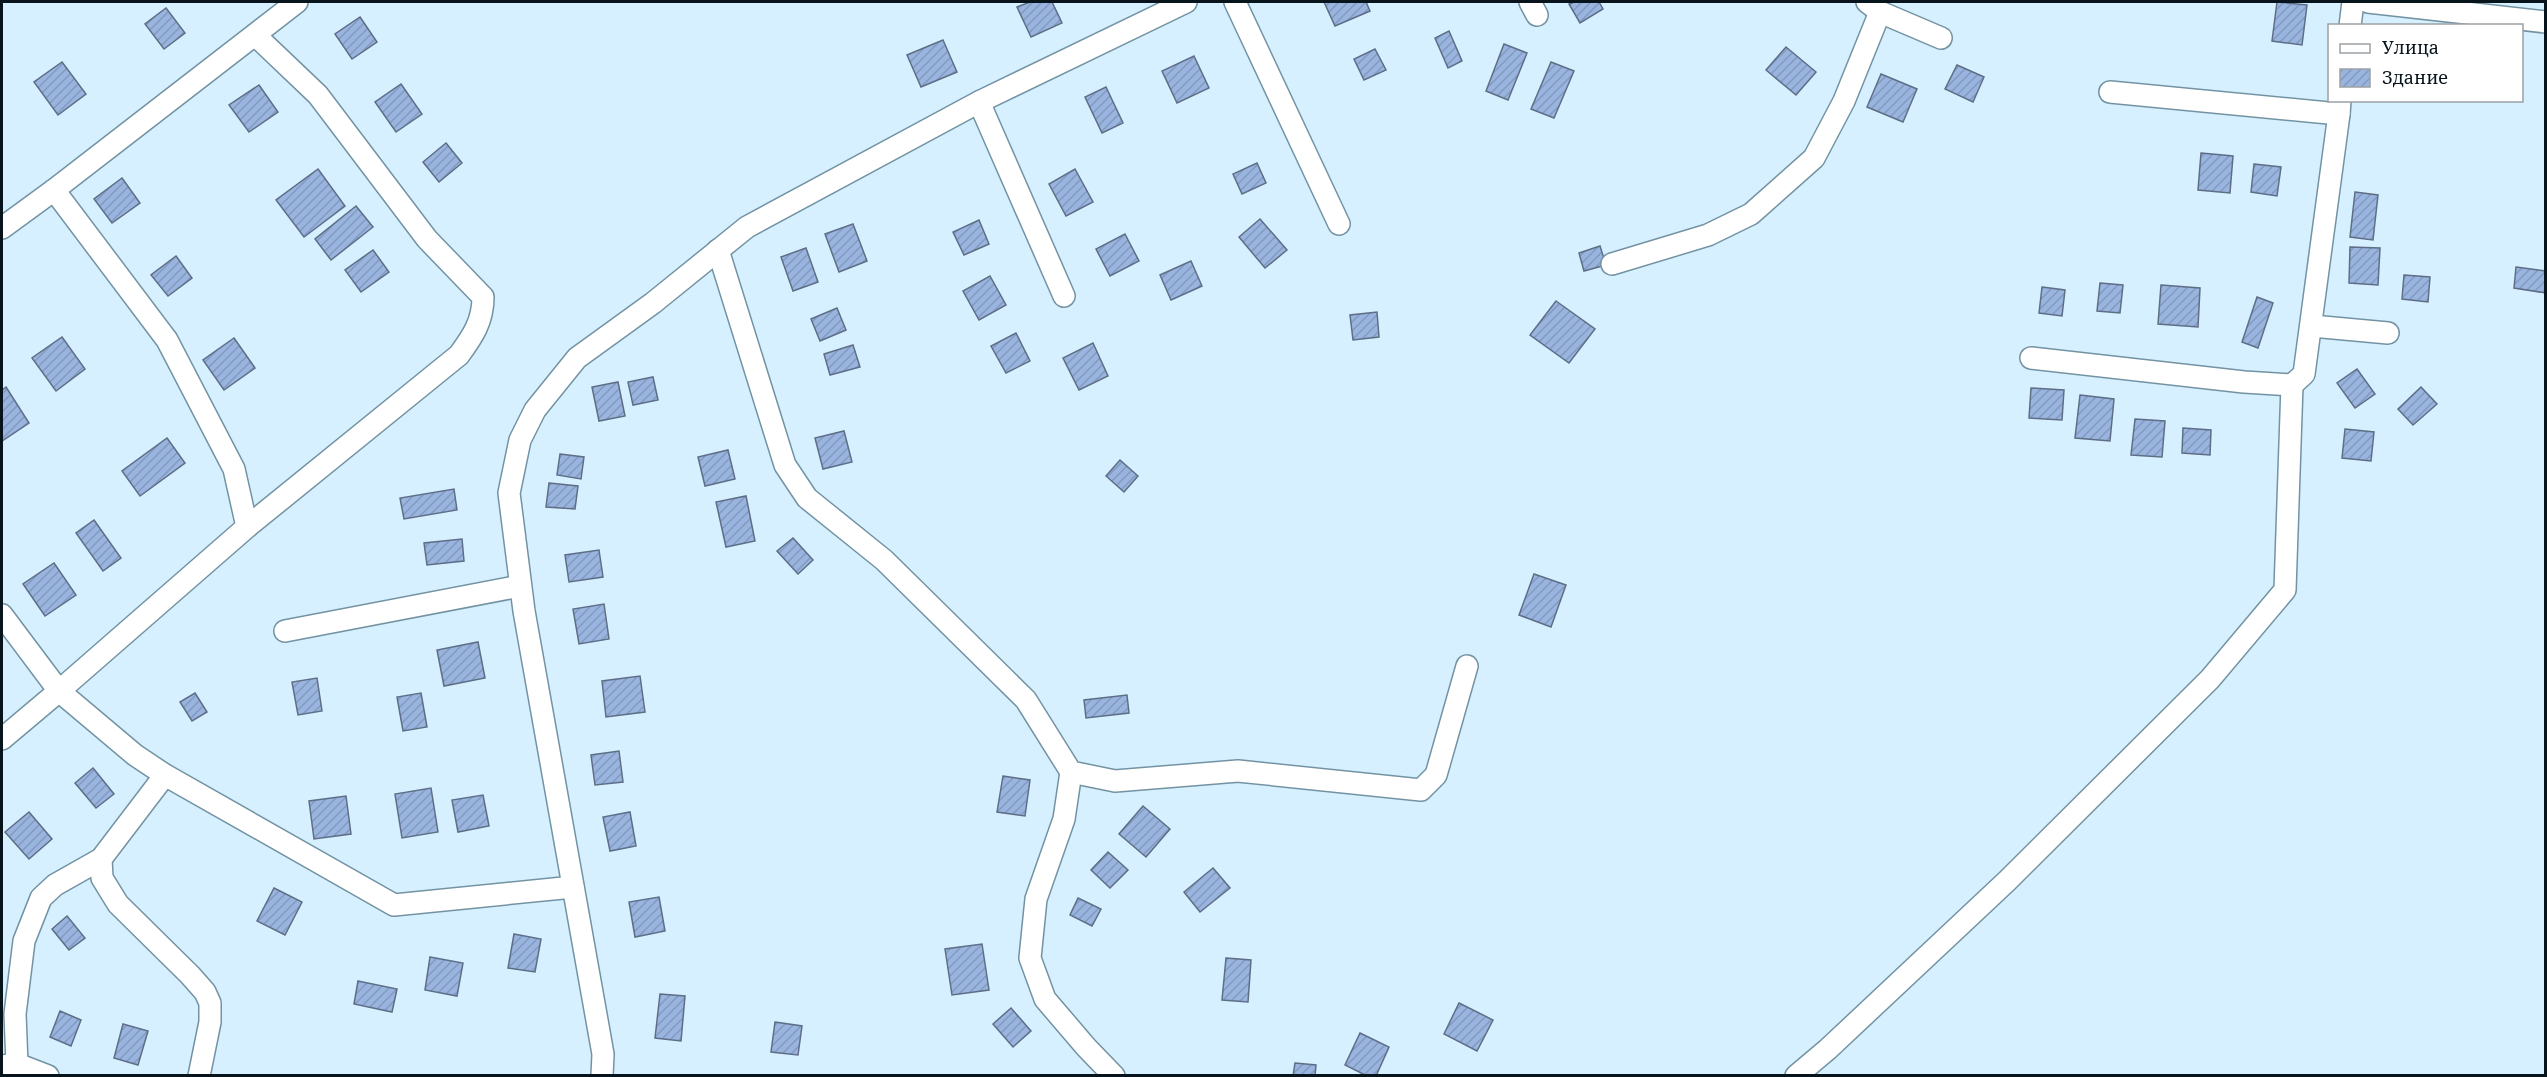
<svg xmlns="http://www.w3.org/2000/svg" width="2547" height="1077" viewBox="0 0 2547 1077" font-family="'Noto Serif',serif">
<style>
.building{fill:url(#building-hatch);stroke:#5e6e87;stroke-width:1.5}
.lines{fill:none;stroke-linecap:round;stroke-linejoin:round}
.minor-casing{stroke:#7393a3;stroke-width:24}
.minor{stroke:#fff;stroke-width:21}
</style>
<defs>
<pattern id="building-hatch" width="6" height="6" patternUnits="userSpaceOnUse" patternTransform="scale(1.5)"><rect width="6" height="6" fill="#99b4de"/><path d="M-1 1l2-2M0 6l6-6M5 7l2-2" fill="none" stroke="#829abe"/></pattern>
</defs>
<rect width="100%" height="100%" fill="#d6f0ff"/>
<g class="building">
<path d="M1030,2H1052L1062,23L1031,37L1017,7Z"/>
<path d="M1324,2H1366L1370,11L1335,26Z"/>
<path d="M1574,2H1599L1603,9L1580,23L1569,4Z"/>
<path d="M2277,2L2307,5L2302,45L2272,41Z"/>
<path d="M166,8L185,33L164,49L145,24Z"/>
<path d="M360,17L377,42L352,59L335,34Z"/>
<path d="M1449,31L1462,61L1448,68L1435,38Z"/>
<path d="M943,40L957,72L921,87L907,55Z"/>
<path d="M1504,44L1527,53L1508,100L1486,91Z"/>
<path d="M1786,47L1816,72L1796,95L1766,70Z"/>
<path d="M1375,49L1386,70L1364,80L1354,59Z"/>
<path d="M1194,56L1209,88L1177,103L1162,71Z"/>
<path d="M62,62L86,94L58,115L34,82Z"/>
<path d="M1551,62L1574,71L1554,118L1531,109Z"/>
<path d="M1957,65L1984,77L1973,102L1945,89Z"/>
<path d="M1881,74L1917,89L1903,122L1867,107Z"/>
<path d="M401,84L422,114L396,132L375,102Z"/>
<path d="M259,85L278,112L249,132L229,105Z"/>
<path d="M1106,87L1123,123L1102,133L1085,97Z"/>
<path d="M446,143L462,163L439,182L423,162Z"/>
<path d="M2201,153L2233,156L2230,193L2198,190Z"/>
<path d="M1257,163L1266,183L1242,194L1233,174Z"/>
<path d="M2254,164L2281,167L2277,196L2251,192Z"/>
<path d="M318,169L345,206L304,237L276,200Z"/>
<path d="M1075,169L1093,202L1066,216L1049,184Z"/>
<path d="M122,178L140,203L112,223L94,199Z"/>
<path d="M2355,192L2378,195L2373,240L2350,237Z"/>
<path d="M356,206L373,227L331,260L315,239Z"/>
<path d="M1260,219L1287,250L1265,268L1239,237Z"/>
<path d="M979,220L989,244L964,255L953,232Z"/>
<path d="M853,224L867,261L839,272L825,234Z"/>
<path d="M1125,234L1139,261L1110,276L1096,249Z"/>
<path d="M1600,246L1606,265L1584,271L1579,253Z"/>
<path d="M2350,247L2380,248L2378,285L2349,283Z"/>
<path d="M806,248L818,282L793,291L781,257Z"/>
<path d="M373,250L389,272L361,292L345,270Z"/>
<path d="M176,256L192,278L168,296L151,275Z"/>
<path d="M1191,261L1202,286L1171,300L1160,275Z"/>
<path d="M2516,267L2546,271V293L2514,288Z"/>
<path d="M2404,275L2430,277L2428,302L2402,299Z"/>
<path d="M990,276L1006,305L979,320L963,291Z"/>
<path d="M2100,283L2123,285L2120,313L2097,311Z"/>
<path d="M2161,285L2200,288L2198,327L2158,324Z"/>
<path d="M2042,287L2065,290L2062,316L2039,313Z"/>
<path d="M2257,297L2273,303L2258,348L2242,342Z"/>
<path d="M1556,301L1595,329L1569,363L1530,335Z"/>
<path d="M837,308L846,330L820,341L811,319Z"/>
<path d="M1377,312L1379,337L1353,340L1350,315Z"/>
<path d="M1016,333L1030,361L1006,373L991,346Z"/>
<path d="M62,337L85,369L56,391L32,358Z"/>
<path d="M234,338L255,368L224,390L203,360Z"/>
<path d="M1093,343L1108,376L1079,390L1063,358Z"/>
<path d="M853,345L860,367L830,375L824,354Z"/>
<path d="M2357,369L2375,394L2355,408L2337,383Z"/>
<path d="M653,377L658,400L633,405L628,382Z"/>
<path d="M618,382L625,416L599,421L592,387Z"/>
<path d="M6,387L29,423L2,441V390Z"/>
<path d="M2421,387L2437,404L2413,425L2398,409Z"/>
<path d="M2031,388L2064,390L2062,420L2029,418Z"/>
<path d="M2080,395L2114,399L2110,441L2075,438Z"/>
<path d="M2135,419L2165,421L2162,457L2131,455Z"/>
<path d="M2183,428L2211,430L2210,455L2182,453Z"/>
<path d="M2345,429L2374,432L2371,461L2342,458Z"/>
<path d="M844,431L852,462L823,469L815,438Z"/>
<path d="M167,438L185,463L140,496L122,471Z"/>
<path d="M728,450L735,479L705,486L698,457Z"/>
<path d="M560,454L584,457L581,479L557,475Z"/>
<path d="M1120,460L1138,476L1124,492L1106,476Z"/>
<path d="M549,483L578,486L575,509L546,507Z"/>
<path d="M454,489L457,510L404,519L400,498Z"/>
<path d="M746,496L755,541L726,547L716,502Z"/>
<path d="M94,520L121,558L103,571L76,533Z"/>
<path d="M793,538L813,560L798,574L777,551Z"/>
<path d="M462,539L464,561L427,565L424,543Z"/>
<path d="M599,550L603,577L569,582L565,555Z"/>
<path d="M54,563L76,595L45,616L23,584Z"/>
<path d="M1534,574L1566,585L1551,627L1519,615Z"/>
<path d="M604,604L609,639L579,644L573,609Z"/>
<path d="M478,642L485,678L444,686L437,650Z"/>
<path d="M640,676L645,712L606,717L602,681Z"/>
<path d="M317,678L322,711L298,715L292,682Z"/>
<path d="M195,693L207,712L192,721L180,702Z"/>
<path d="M421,693L427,727L403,731L397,697Z"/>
<path d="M1127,695L1129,713L1086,718L1084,700Z"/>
<path d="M619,751L623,782L595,785L591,755Z"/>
<path d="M93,768L114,794L96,808L75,783Z"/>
<path d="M1003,776L1030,780L1025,816L997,812Z"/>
<path d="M431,788L438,832L402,838L395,794Z"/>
<path d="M483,795L489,826L458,832L452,800Z"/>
<path d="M346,796L351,834L314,839L309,801Z"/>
<path d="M1143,806L1170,829L1146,857L1119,834Z"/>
<path d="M29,812L52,839L29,859L5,832Z"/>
<path d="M630,812L636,846L610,851L603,817Z"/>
<path d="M1108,852L1128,870L1110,888L1091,870Z"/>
<path d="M1213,868L1230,888L1200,912L1184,892Z"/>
<path d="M274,888L302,902L285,935L257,921Z"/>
<path d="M659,897L665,931L635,937L629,902Z"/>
<path d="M1078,898L1101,909L1092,926L1070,915Z"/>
<path d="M67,916L85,938L69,950L52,929Z"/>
<path d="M514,934L541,939L535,972L508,968Z"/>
<path d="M982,944L989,990L952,995L945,949Z"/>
<path d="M430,957L463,963L457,996L425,990Z"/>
<path d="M1226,958L1251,960L1248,1002L1222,1000Z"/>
<path d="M358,981L397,989L392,1012L354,1004Z"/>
<path d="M660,994L685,996L681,1041L655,1038Z"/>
<path d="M1459,1003L1493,1020L1477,1051L1444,1034Z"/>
<path d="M1011,1008L1031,1031L1013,1047L993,1024Z"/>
<path d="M60,1011L81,1020L71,1046L50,1037Z"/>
<path d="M775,1022L802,1026L798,1055L771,1052Z"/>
<path d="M123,1024L148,1031L138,1065L114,1058Z"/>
<path d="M1360,1033L1389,1047L1376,1076H1367L1345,1065Z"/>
<path d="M1295,1063L1316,1065L1315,1076H1293Z"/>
</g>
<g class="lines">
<g class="minor-casing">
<g id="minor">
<path d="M1235,2L1339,224"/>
<path d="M1530,2L1537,15"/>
<path d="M1867,2L1880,12L1941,38"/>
<path d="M2368,2L2546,22"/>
<path d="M2350,26L2353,2"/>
<path d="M255,35L318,95L427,239L483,297C483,321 473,336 459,355L247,527L59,691L135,755L165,775L394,905L573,887"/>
<path d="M2110,92L2339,114L2340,101"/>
<path d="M979,102L1064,296"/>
<path d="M54,190L167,340L234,469L247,527"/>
<path d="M2,228L54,190L297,2"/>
<path d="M718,250L785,465L807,498L884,560L1026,700L1071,772L1115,781L1238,771L1421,790L1436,775L1467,666"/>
<path d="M1612,264L1708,235L1751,214L1814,158L1844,101L1880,12"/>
<path d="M2312,326L2388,333"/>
<path d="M2031,358L2244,382L2292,385L2304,374L2339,114"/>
<path d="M2,615L59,691L2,739"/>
<path d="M285,631L520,586"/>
<path d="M1071,772L1064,819L1036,899L1030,958L1045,999L1086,1047L1114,1076"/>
<path d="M101,859L102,878L118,904L190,975L205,992L210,1003V1022L199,1076"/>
<path d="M17,1064L15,1014L24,941L41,898L55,885L101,859L165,775"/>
<path d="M2,1066L17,1064L48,1076"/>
<path d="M602,1076L603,1054L524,611L509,493L520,440L535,410L577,358L653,303L747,227L979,102L1186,2"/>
<path d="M1796,1076L1828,1049L2007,881L2210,679L2285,590L2292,385"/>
</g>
</g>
<use href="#minor" class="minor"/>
</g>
<rect width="2547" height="1077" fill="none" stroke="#08141b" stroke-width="6"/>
<rect x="2328" y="24" width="195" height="78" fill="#ffffff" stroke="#9ca1a4" stroke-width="1.5"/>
<rect x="2340" y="44" width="30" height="9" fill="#ffffff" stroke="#9ca1a4" stroke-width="1.5"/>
<text x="2382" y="54" font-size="18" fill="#08141b">Улица</text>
<rect x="2340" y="69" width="30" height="18" fill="url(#building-hatch)" stroke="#9ca1a4" stroke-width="1.5"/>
<text x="2382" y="84" font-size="18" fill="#08141b">Здание</text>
</svg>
